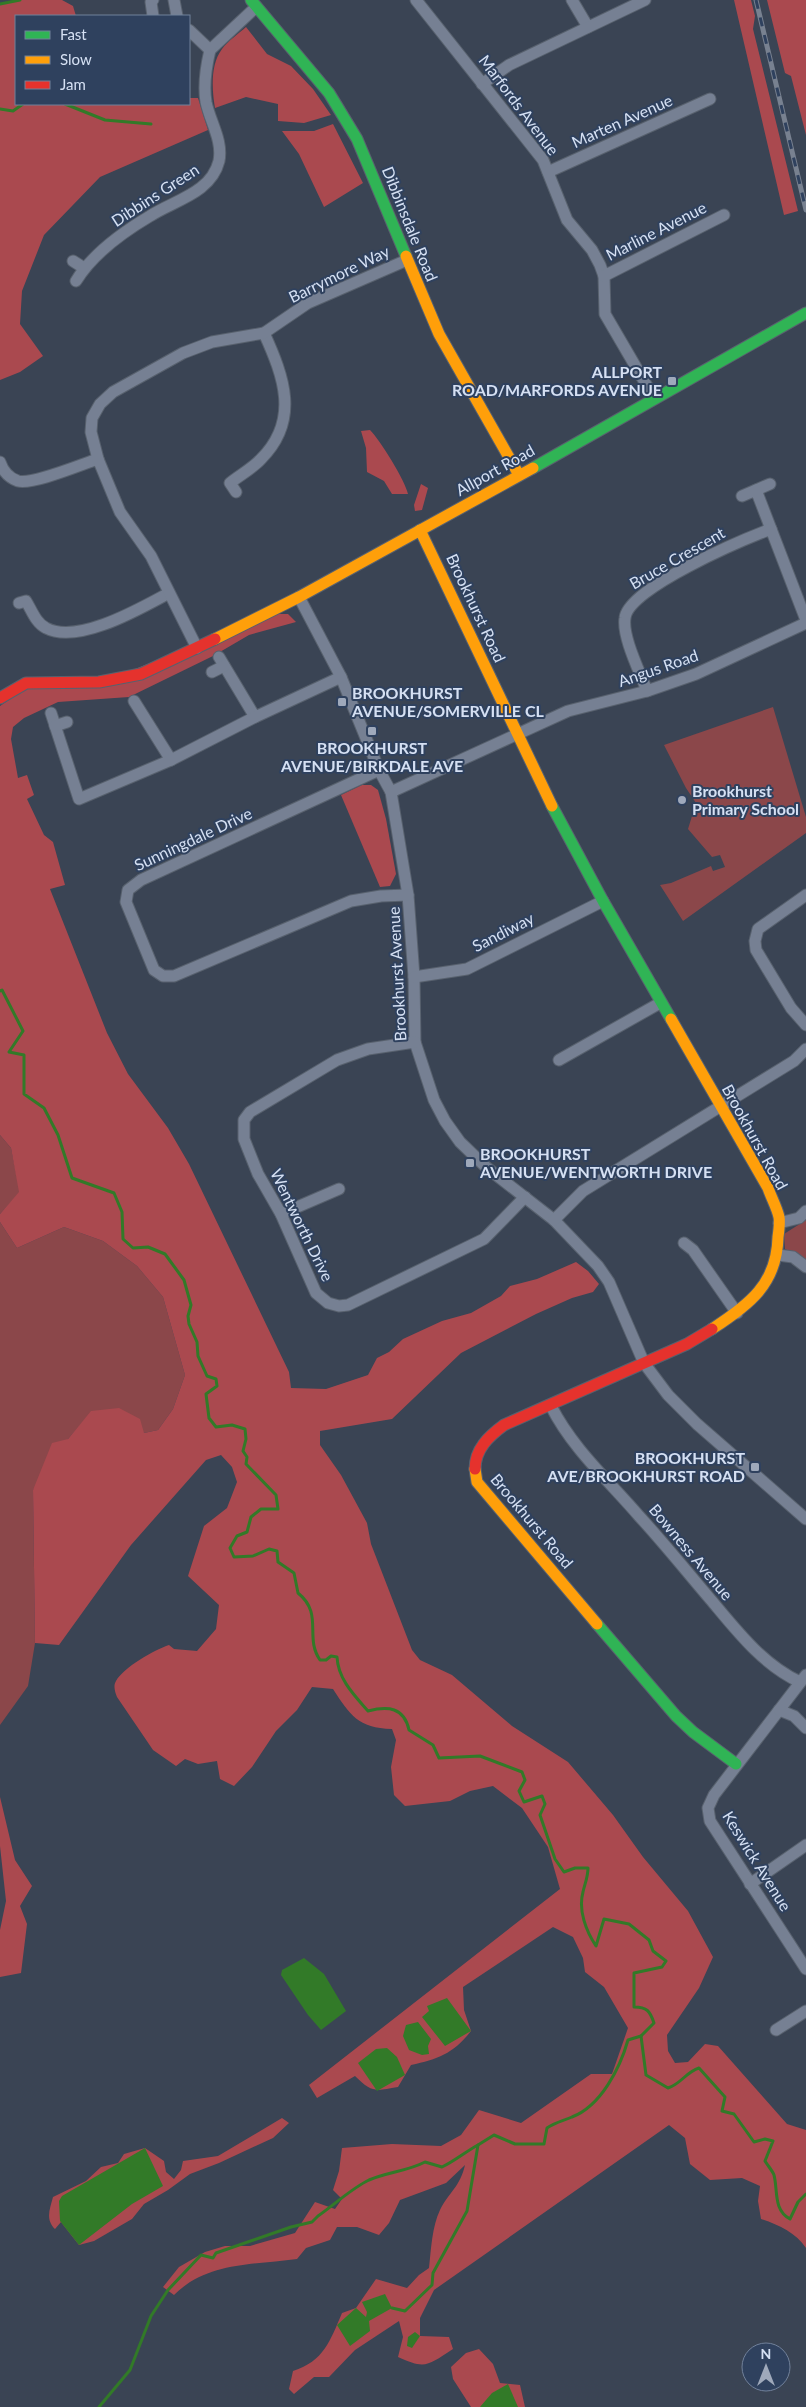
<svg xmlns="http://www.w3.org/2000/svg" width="806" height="2407" viewBox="0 0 806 2407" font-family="Lato,sans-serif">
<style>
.green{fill:#8b474a}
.forest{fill:#aa494f}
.water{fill:#327a28}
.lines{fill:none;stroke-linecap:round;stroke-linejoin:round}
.stream{stroke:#327a28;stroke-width:3}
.street-casing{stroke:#58616e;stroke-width:13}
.fast-casing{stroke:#58616e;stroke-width:13}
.slow-casing{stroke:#58616e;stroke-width:13}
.jam-casing{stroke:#58616e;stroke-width:13}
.street{stroke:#768093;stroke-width:11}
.fast{stroke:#30b455;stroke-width:11}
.slow{stroke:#ff9f0a;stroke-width:11}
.jam{stroke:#e5322d;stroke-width:11}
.rail-casing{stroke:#788190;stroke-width:5}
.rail{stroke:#2f415e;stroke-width:3;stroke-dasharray:9;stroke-linecap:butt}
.poi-dot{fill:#9fa9bb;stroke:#2f415e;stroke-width:2}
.labels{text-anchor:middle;stroke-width:4;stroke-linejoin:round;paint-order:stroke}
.street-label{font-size:16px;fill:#d5e0f3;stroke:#2f415e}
.poi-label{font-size:16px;font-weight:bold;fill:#d5e0f3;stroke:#2f415e;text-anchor:start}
</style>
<rect width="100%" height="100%" fill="#3a4454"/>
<g class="green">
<path d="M773,707L806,817V833L683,921L660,885L671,883L711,866L713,871L725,867L720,855L712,857L688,829L696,803L686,788L664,745Z"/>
<path d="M0,1135L11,1148L20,1192L0,1214Z"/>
<path d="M806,1220V1263L799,1256L785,1249L784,1234Z"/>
<path d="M0,1222L17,1248L64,1227L103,1241L137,1266L163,1297L185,1375L173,1409L158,1430L144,1433L92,1411L68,1439L33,1490L35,1643L28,1686L0,1725Z"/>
</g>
<g class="forest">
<path d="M20,0H62L73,6L76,16H16V104H189V98H198L208,130L100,177L44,235L22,291L20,324L43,356L20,372L0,380V4Z"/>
<path d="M734,0H751L755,16L753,29L798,211L784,215Z"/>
<path d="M767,0H806V135L791,76L785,73Z"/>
<path d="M246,27L267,54L291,66L313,89L331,115L304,123L278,121V104L246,97L215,108C212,90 210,65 222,49C228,41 238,34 246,27Z"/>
<path d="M333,124L363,183L324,207L299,154L282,131H314Z"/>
<path d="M370,430C380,440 405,480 408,494H392L384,481L367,472L366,448L361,431Z"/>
<path d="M421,484L428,488L422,510L415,511L414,505Z"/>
<path d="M274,614H288L296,622L249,635L213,656L129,697L58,702L24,718L13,727L11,739L18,778L27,775L34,795L27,799L44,835L53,842L65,885L50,889L107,1033L128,1074L168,1128L189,1164L289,1372L291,1388L326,1389L368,1375L377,1358L389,1352L403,1339L442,1321L471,1313L501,1296L510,1286L537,1279L576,1262L588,1271L599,1284L593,1292L572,1298L536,1314L461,1353L392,1419L320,1431V1445L341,1475L367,1523L371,1544L412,1650L420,1660L452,1675L512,1726L568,1762L613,1815L643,1857L688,1911L713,1957L699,1988L667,2035L668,2051L675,2063L688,2062L705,2044L718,2046L787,2124L806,2130V2248C796,2233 779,2225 761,2219L758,2201L760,2186L742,2178L710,2180L690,2164L685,2138L669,2125L434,2290L420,2318V2336L449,2337L453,2349C428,2365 426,2370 398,2357L403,2337L399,2321L355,2350L329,2377H314L294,2394L289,2389L293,2371C324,2361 330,2341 342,2313L356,2308L376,2279L407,2288L419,2275L429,2268C431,2249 432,2227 440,2210C449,2192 460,2187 465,2165L446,2183L400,2200L389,2223L379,2235L357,2227H337L330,2240L306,2248L297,2259C253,2265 207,2262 174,2295L163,2287L179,2267L205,2252L225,2246H250L295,2233L315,2202L335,2209L342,2199L333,2190L339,2171L342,2148L392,2144L441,2146L461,2135L479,2110L521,2123L591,2074H612L628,2028L604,1987L585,1972L583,1958L573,1937L553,1927L463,1987L464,2010L471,2031C453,2054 438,2059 411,2065L398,2087C375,2091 372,2093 355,2076L317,2098L309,2085L560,1889L548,1847L522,1808L493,1786L470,1791L450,1801L405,1806L394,1795L391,1767L396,1740L392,1729C358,1728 350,1715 333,1689L312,1687L297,1710L276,1731L252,1767L234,1786L220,1779L217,1761L198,1764L185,1759L176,1766L153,1750L117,1697C115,1692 113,1686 116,1681C124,1667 154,1650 169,1645L174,1649L197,1651L216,1629L219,1605L188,1576L204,1526L227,1508L237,1482L232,1467L221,1455L206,1460L131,1545L59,1645L35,1643L33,1490L52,1443L68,1439L91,1411L119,1408L140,1419L144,1433L158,1430L173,1409L185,1375L163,1297L137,1266L103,1241L64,1227L17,1248L0,1222V1214L19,1192L11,1148L0,1135V706L25,689L92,686Z"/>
<path d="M362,785H371L378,790L386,819L396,874L390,886L380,887L341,795Z"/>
<path d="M0,1797L15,1860L32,1886L20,1906L27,1924L21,1973L0,1977V1930L6,1901L0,1846Z"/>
<path d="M282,2118L289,2123L273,2138L219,2163L190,2174L168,2190L144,2204L132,2219L94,2241L79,2245L61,2222L55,2229C45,2219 50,2209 53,2197L86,2181L101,2167L118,2163L124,2154L145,2148L164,2161L166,2172L174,2179L181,2170L183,2161L218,2156Z"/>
<path d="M479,2349L493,2364L500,2383L520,2385L525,2407H471L453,2379L451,2367L466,2353Z"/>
</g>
<g class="water">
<path d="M304,1958L324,1974L346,2011L321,2030L308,2015L281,1975L282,1970Z"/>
<path d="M447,1998L471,2031L445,2046L422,2017L429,2011L427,2006Z"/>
<path d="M418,2022L431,2039L428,2046L429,2054L422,2055L409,2050L403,2036L406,2025Z"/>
<path d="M387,2048L397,2057L405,2075L377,2091L358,2063L376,2049Z"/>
<path d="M145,2148L163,2186L132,2204L79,2245L60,2221L59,2201L62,2196Z"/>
<path d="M385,2294L392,2308L369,2321L370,2331L350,2346L337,2325L356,2308L366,2317L367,2312L362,2302Z"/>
<path d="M415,2332L420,2336L412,2348L407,2346L408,2337Z"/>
<path d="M508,2384L518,2407H480L492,2393Z"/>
</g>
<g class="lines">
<g class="stream">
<path d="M0,4L20,0"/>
<path d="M65,104L105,120L151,124"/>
<path d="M0,109L13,111L23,104"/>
<path d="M0,991L2,990L23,1031L9,1052L24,1055V1094L44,1108L58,1135L72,1178L114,1193L122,1212L123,1239L133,1248L148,1247L165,1254L184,1280L191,1305L188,1316L189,1324L197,1342L198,1356L207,1376L216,1379L217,1386L206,1394L209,1418L216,1427L232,1425L245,1429L246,1439L243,1451L247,1457L246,1464L276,1495L278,1509H261L251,1517L247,1532L237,1536L230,1548L234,1557L253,1556L269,1549L277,1551L278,1562L294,1573L298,1593C324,1614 304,1637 320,1660H326L331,1656L337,1657C338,1679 354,1695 368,1711C388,1706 404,1707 409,1730L433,1745L439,1758L480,1756L522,1772L525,1780L519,1791L524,1802L542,1796L545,1804L540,1815L555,1859L564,1872L575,1868H588C588,1877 585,1883 583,1892C578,1910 586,1931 596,1946L604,1919L629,1924L649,1940L653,1951L666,1961L662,1967L634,1973V2007C647,2007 650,2011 654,2023L641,2036L646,2075L668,2088C681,2084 686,2072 699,2068L725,2097L722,2111L734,2114L754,2142L765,2139L773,2141L765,2161C768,2166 772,2170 774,2175C778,2190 773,2210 790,2219L798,2202L806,2194"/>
<path d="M478,2145L494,2135L515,2144H544L547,2128C556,2122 563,2121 572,2117C601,2106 620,2068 628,2040L641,2036"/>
<path d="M99,2407L130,2370L151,2316L168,2290L201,2255L213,2258L216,2253L291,2227L312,2222L318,2216C334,2205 352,2188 369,2180C388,2172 408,2171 425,2162L442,2167C455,2161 465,2152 478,2145L467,2211L433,2273L432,2285L405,2311L392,2308"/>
</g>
<g class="street-casing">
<g id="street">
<path d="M174,0L177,16"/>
<path d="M416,0L543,160L567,220L592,250L600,265L604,276L605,314L654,398"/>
<path d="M572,0L588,27"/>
<path d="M153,16L151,2L153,0"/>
<path d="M210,50L255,8"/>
<path d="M482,84L509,65L645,0"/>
<path d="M548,172L710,99"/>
<path d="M73,261L84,268"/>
<path d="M604,276L724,215"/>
<path d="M76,281C93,253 123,232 150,216C175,200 211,193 219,161C223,140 210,122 206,102C203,84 206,67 210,50L189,30"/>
<path d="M0,462C3,471 9,478 18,481C33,485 82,464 98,459"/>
<path d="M756,490L770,484"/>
<path d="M236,492L230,483C240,475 253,468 261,459C300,420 284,377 264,333"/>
<path d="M742,496L756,490L806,620"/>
<path d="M299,597L341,677L379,770L391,792L408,895L414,977L415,1042L434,1100L445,1121L460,1142L486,1167L554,1220L598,1266L609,1282L644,1363L668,1395L697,1424L806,1519"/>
<path d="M19,603L26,601C32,611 36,623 46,628C78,645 141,608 169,593"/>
<path d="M197,648L151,556L120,512L98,459L91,432L92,418L100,404L113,392L183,353L212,342L264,333L308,303L407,260"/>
<path d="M219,657L255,717"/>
<path d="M212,672L224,666"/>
<path d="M647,691C640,672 622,637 625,618C628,588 742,540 771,529"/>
<path d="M134,701L171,760"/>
<path d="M51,713L79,799L171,760L255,717L341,677"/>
<path d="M55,726L67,722"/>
<path d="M379,770L141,880L128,890L126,902L154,970L163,976H174L351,901L381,896L408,895"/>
<path d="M391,792L568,711L647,691L696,674L806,623"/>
<path d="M806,895L758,929L755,941L756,950L791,1008L806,1025"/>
<path d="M414,977L467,969L603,901"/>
<path d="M415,1042L368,1049L337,1060L250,1112L244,1120V1139L258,1174L281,1214L316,1293L328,1303L339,1306L348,1305L484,1239L525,1197"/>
<path d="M559,1060L660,1003"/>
<path d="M281,1214L339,1189"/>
<path d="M554,1220L583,1191L794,1061L806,1049"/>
<path d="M779,1223L799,1218L806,1211"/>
<path d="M684,1243L693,1250L737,1313"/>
<path d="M778,1255L793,1257L806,1267"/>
<path d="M551,1406C572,1448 609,1481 639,1516C664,1543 687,1572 711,1600C737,1631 763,1665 800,1682"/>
<path d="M806,1675L714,1795L708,1808L710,1821L806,1969"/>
<path d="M779,1710L794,1716L806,1728"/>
<path d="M750,1884L806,1845"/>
<path d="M776,2030L806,2011"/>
</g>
</g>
<g class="fast-casing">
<g id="fast">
<path d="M251,0L329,93L357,139L406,256"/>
<path d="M533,468L806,313"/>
<path d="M552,806L603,901L671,1019"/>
<path d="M597,1624L676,1716L693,1732L736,1764"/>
</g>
</g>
<g class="slow-casing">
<g id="slow">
<path d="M406,256L439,334L519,475"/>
<path d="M420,530L552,806"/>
<path d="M215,639L299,597L533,468"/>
<path d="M671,1019L768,1188C771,1197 777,1208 779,1217C780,1223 779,1230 778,1237C777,1284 749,1305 712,1329"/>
<path d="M475,1469L477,1482L597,1624"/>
</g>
</g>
<g class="jam-casing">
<g id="jam">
<path d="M0,698L26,683L99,682L141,674L215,639"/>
<path d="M475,1469C475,1449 489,1436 504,1425L687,1344L712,1329"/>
</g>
</g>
<use href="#street" class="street"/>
<use href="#fast" class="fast"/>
<use href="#slow" class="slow"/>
<use href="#jam" class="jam"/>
<g class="rail-casing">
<path id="rail" d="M756,0L806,210"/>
</g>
<use href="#rail" class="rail"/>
</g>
<g class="poi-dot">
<rect x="667" y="376" width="10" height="10" rx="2.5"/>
<rect x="337" y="697" width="10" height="10" rx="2.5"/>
<rect x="367" y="726" width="10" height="10" rx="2.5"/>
<circle cx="682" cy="800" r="5"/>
<rect x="465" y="1158" width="10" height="10" rx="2.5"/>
<rect x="750" y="1462" width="10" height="10" rx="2.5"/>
</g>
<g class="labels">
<g class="street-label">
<text transform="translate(519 105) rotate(53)" y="6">Marfords Avenue</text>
<text transform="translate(622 121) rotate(-24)" y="6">Marten Avenue</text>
<text transform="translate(155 195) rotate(-33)" y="6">Dibbins Green</text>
<text transform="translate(410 224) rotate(68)" y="6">Dibbinsdale Road</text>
<text transform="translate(656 231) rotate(-27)" y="6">Marline Avenue</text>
<text transform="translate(339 274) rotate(-26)" y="6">Barrymore Way</text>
<text transform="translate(495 470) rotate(-29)" y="6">Allport Road</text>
<text transform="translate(677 558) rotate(-30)" y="6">Bruce Crescent</text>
<text transform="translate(476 608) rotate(65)" y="6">Brookhurst Road</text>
<text transform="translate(658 668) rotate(-19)" y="6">Angus Road</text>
<text transform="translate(193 839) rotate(-25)" y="6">Sunningdale Drive</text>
<text transform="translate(503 932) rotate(-27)" y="6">Sandiway</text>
<text transform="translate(397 974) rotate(-93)" y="6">Brookhurst Avenue</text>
<text transform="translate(755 1137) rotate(61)" y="6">Brookhurst Road</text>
<text transform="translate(302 1225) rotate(64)" y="6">Wentworth Drive</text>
<text transform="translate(532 1521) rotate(50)" y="6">Brookhurst Road</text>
<text transform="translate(691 1552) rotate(50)" y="6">Bowness Avenue</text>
<text transform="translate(757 1861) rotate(58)" y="6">Keswick Avenue</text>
</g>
<g class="poi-label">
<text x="662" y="378" text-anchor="end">ALLPORT<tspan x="662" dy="18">ROAD/MARFORDS AVENUE</tspan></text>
<text x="352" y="699">BROOKHURST<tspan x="352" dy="18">AVENUE/SOMERVILLE CL</tspan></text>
<text x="372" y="754" text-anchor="middle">BROOKHURST<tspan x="372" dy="18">AVENUE/BIRKDALE AVE</tspan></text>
<text x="692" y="797">Brookhurst<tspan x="692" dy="18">Primary School</tspan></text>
<text x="480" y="1160">BROOKHURST<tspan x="480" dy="18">AVENUE/WENTWORTH DRIVE</tspan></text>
<text x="745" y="1464" text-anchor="end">BROOKHURST<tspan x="745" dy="18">AVE/BROOKHURST ROAD</tspan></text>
</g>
</g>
<rect x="15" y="15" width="175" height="90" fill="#2f415e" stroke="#71819a"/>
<rect x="25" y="31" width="25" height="8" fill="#30b455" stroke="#71819a"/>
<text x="60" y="40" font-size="15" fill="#d5e0f3">Fast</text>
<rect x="25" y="56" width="25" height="8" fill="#ff9f0a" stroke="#71819a"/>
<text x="60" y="65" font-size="15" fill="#d5e0f3">Slow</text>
<rect x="25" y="81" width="25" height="8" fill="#e5322d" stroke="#71819a"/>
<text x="60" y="90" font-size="15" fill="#d5e0f3">Jam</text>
<g transform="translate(766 2367)"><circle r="24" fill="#2f415e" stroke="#71819a"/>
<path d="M0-4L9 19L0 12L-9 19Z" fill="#9fa9bb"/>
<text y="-8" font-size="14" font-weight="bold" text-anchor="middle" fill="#d5e0f3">N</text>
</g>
</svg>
